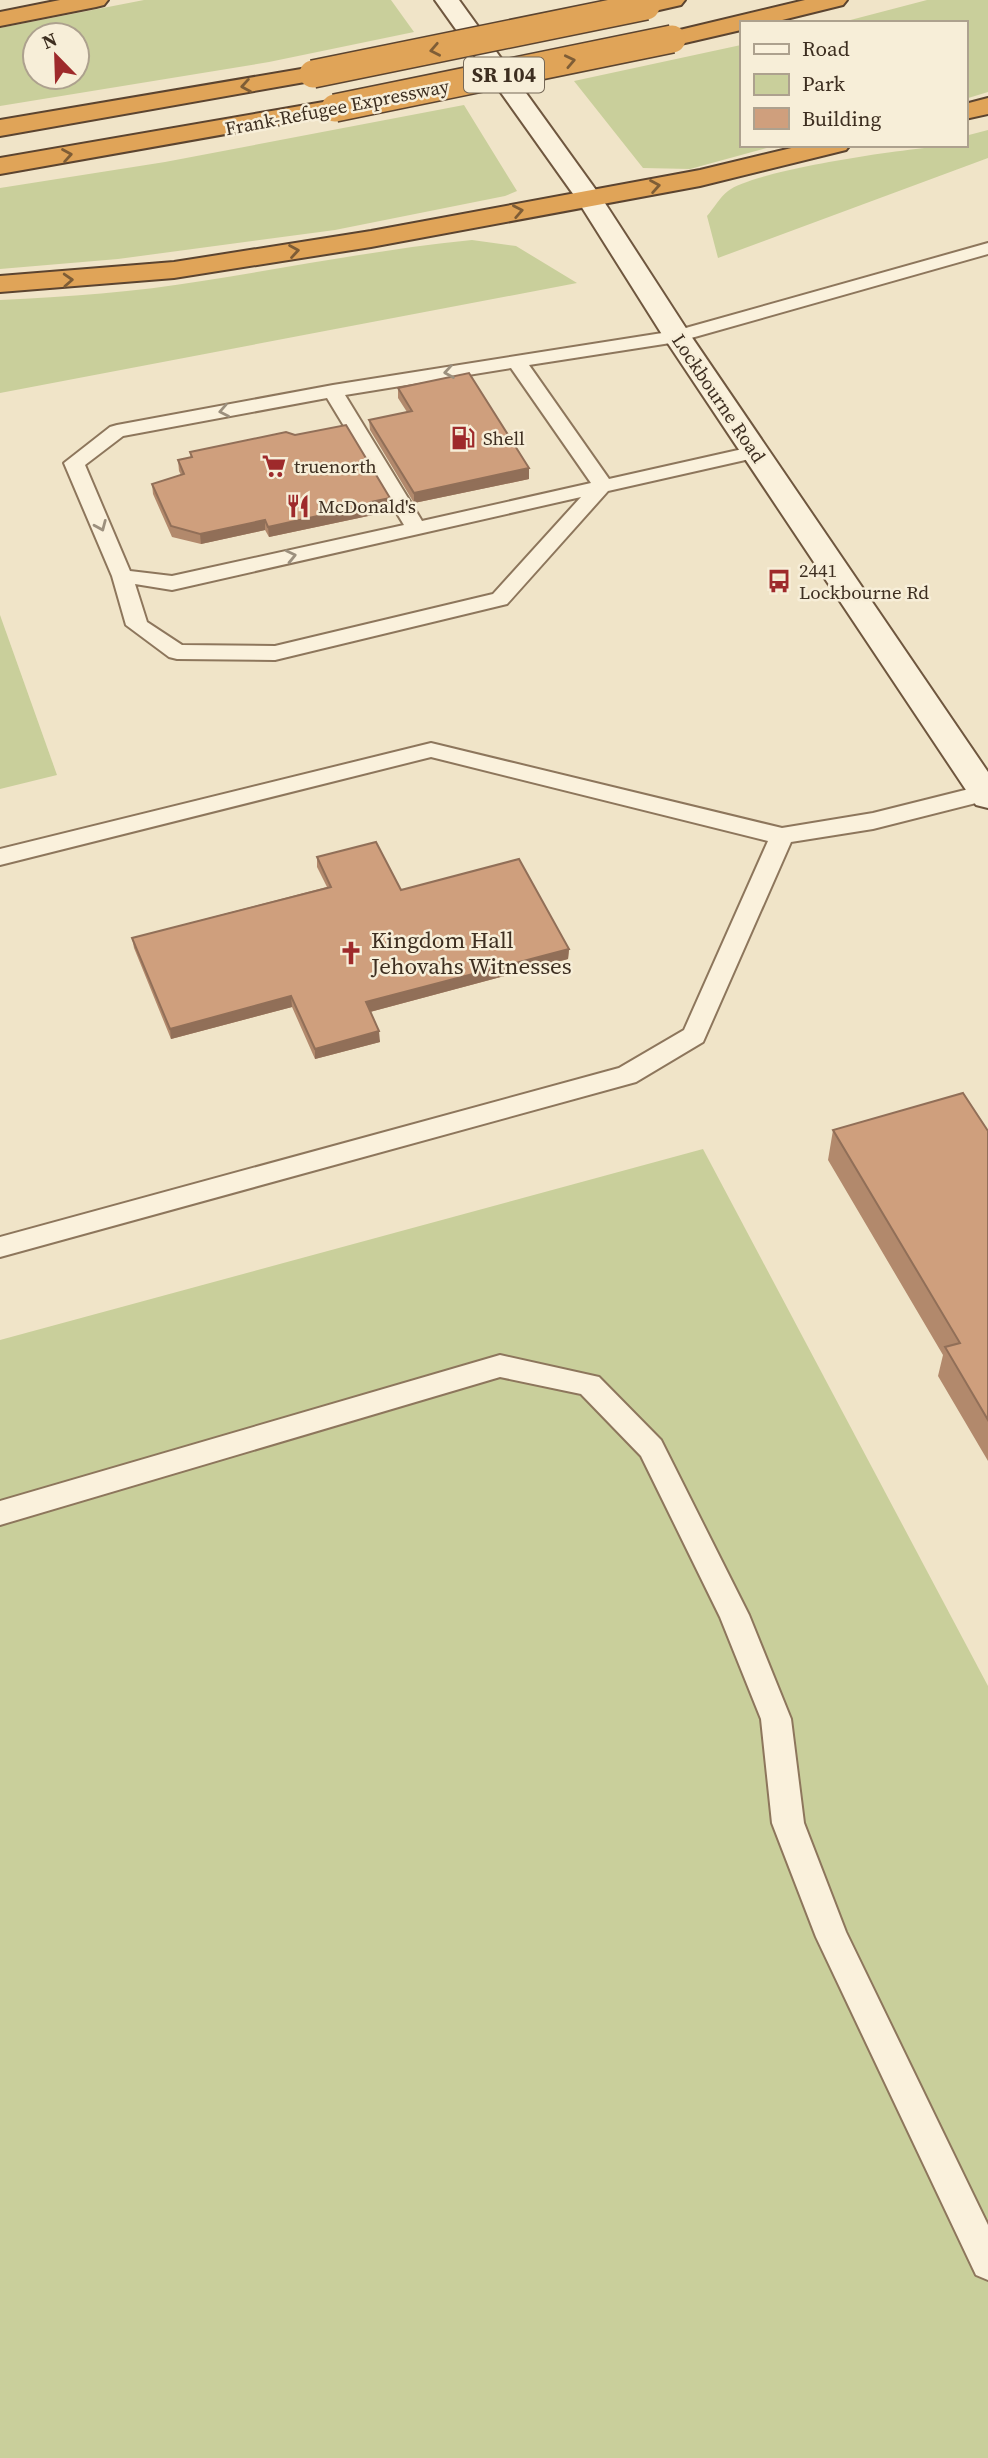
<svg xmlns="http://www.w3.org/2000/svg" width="988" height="2458" viewBox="0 0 988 2458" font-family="'Source Serif 4',serif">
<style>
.green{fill:#c9cf9b;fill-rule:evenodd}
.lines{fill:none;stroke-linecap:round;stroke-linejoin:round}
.lane-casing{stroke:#8d765c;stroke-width:4}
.secondary-casing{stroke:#6f573f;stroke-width:4}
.highway-casing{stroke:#5b4430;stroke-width:4}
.lane{fill:#faf1dc;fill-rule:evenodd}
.secondary{fill:#faf1dc;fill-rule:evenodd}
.highway{fill:#e0a458;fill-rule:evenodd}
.highway-bridge-casing{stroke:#5b4430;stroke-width:30;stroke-linecap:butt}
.highway-bridge{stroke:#e0a458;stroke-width:27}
.wall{fill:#b2896c}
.shaded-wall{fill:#916f58}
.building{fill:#cf9f7d;stroke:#916f58;stroke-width:2}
.oneway{stroke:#7e5d36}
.oneway2{stroke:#9c907e}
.labels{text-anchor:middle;stroke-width:5;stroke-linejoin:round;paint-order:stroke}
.far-street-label{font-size:19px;fill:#3d2e20;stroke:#f7eed8}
.far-poi-label{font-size:19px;fill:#3d2e20;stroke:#f7eed8;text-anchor:start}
.shield{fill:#f7eed8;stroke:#756857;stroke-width:2}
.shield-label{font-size:21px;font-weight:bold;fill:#3d2e20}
.poi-label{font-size:23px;fill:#3d2e20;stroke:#f7eed8;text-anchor:start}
</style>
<rect width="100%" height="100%" fill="#f0e4c8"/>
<g class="green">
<path d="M144,0H391L414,32L269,62L0,106V28ZM35,35H77V77H35Z"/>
<path d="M927,0H988V92L965,99V23H839Z"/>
<path d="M741,45V145H778L690,169L643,168L574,81Z"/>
<path d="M464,105L517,191L505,196L335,230L118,259L0,269V188L165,162Z"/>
<path d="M988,130V158L718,258L707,216C714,208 720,197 728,191C756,169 925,145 965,145V136Z"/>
<path d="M472,240L516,246L577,283L0,393V300C67,297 136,292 202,281C292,267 381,249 472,240Z"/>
<path d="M0,615L57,775L0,789Z"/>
<path d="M703,1149L988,1686V2458H0V1340Z"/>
</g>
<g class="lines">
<g class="lane-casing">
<g id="lane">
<path d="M988,243V254L677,342L529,365L609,479L756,446L763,448L766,452L763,456L608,491L507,604L275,660L177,659L169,657L126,625L112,576L64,463L110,427L117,425L333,385L675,331ZM511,368L591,483L422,521L345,395ZM327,398L404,525L172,576L130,571L85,465L123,436ZM581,497L493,594L275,646L182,645L147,622L135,584L172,590Z"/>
<path d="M431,743L782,828L873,813L985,785L988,786V800L873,829L791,842L703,1042L636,1082L0,1257V1237L619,1068L684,1030L768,841L431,757L0,865V849Z"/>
<path d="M500,1355L599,1377L661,1440L749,1615L791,1719L804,1823L846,1932L988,2225V2280L976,2275L816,1937L772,1823L761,1719L720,1617L641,1456L581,1394L500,1377L0,1525V1501Z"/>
</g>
</g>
<g class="secondary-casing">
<path id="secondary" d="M435,0H459L601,197L691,336L988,772V808L976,805L663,336L576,198Z"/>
</g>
<g class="highway-casing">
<g id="highway">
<path d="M60,0H108L104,5L96,7L0,26V12Z"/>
<path d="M641,0H685L681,5L646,13L638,11L634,6Z"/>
<path d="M805,0H847L843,5L770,23H741V30L672,46L663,44L660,39L663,34Z"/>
<path d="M313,67L322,69L325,74L322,79L0,136V120Z"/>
<path d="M988,98V114L965,119V104Z"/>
<path d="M335,100L344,103L348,108L344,113L0,174V158Z"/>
<path d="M804,145H850L846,150L700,186L371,247L174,278L0,292V276L174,262L371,231L700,170Z"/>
</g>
</g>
<use href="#lane" class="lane"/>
<use href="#secondary" class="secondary"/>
<use href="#highway" class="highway"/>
<g class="highway-bridge-casing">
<g id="highway-bridge">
<path d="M313,74L646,6"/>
<path d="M335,108L672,39"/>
</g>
</g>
<use href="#highway-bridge" class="highway-bridge"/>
</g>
<g class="wall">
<path d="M398,388L529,479L414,503L370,430L369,420L407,412L398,398Z"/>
<path d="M190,452L390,498L391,508L373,512V515L269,537L265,530L201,544L172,537L153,494L152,484L181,475L179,471L178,460L191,458Z"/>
<path d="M317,857L401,890L569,949L568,959L370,1012L380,1042L315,1059L292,1007L171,1039L134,948L132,938L327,887L317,867Z"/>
<path d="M833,1130L988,1131V1461L938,1376L943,1355L828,1160Z"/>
</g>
<g class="shaded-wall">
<path d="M529,468V479L414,503V493Z"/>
<path d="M390,498L391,508L373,512V515L269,537L268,527Z"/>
<path d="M265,520V530L201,544L200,534Z"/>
<path d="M569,949L568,959L366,1013V1002Z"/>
<path d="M291,996L292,1007L171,1039L170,1029Z"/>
<path d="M379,1031L380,1042L315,1059V1049Z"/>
</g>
<g class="building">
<path d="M469,373L529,468L414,493L369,420L412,411L398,388Z"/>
<path d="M346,425L390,498L371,502L372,504L268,527L265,520L200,534L171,526L152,484L184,474L178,460L192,457L190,452L286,432L295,435Z"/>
<path d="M376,842L401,890L519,859L569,949L366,1002L379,1031L315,1049L291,996L170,1029L132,938L331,887L317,857Z"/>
<path d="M963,1093L988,1131V1420L945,1347L960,1343L833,1130Z"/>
</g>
<defs><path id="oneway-chevron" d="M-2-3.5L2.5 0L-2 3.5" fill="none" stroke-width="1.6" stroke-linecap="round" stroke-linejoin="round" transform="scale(1.75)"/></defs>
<g class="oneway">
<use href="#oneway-chevron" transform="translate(435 50) rotate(169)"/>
<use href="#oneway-chevron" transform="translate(570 61) rotate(-12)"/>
<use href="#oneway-chevron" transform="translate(246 86) rotate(170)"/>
<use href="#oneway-chevron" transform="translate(67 155) rotate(-10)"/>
<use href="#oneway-chevron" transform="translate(655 186) rotate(-10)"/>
<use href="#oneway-chevron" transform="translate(518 211) rotate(-11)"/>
<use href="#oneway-chevron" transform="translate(294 251) rotate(-9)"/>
<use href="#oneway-chevron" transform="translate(68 280) rotate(-3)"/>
</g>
<g class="oneway2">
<use href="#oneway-chevron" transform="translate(449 372) rotate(171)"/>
<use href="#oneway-chevron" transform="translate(224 411) rotate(169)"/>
<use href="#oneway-chevron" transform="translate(101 526) rotate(67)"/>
<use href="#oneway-chevron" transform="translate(291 556) rotate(-13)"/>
</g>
<defs>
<g id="fuel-bare" transform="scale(1.89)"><path d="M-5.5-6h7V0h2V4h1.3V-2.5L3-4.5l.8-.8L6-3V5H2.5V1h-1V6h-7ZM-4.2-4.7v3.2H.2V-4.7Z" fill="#9e2a2b" stroke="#f7eed8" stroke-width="2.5" paint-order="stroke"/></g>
<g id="supermarket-bare" transform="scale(1.89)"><path d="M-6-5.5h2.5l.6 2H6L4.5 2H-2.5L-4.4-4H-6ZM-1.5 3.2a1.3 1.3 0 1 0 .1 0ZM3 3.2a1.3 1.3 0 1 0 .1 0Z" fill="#9e2a2b" stroke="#f7eed8" stroke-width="2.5" paint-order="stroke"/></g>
<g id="restaurant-bare" transform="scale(1.89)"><path d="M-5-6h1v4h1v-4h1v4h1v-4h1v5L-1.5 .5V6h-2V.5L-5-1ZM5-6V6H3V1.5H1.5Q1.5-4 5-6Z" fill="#9e2a2b" stroke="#f7eed8" stroke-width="2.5" paint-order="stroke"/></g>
<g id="bus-bare" transform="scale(1.89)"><path d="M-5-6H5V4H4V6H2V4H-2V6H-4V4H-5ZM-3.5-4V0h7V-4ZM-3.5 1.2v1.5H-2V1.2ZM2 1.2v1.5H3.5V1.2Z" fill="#9e2a2b" stroke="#f7eed8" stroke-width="2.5" paint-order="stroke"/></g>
<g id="church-bare" transform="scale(1.89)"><path d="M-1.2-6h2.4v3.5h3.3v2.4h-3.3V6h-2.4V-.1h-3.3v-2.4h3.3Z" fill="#9e2a2b" stroke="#f7eed8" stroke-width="2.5" paint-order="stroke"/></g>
</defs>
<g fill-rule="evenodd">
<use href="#fuel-bare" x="463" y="438"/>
<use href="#supermarket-bare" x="274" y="466"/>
<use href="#restaurant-bare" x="298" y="506"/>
<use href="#bus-bare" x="779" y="581"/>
<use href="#church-bare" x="351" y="953"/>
</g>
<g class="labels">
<g class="far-street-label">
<text transform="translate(337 107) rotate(-11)" y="7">Frank-Refugee Expressway</text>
<text transform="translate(719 398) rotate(56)" y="7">Lockbourne Road</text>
</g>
<g class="far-poi-label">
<text x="483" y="445">Shell</text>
<text x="294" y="473">truenorth</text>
<text x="318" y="513">McDonald's</text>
<text x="799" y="577">2441<tspan x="799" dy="22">Lockbourne Rd</tspan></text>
</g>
<rect class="shield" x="464" y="57.5" width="80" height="35" rx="5"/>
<g class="shield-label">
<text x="504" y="82">SR 104</text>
</g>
<g class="poi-label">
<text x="371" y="948">Kingdom Hall<tspan x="371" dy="26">Jehovahs Witnesses</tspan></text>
</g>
</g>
<rect x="740" y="21" width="228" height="126" fill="#f7eed8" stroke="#ada18e" stroke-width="2"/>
<rect x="754" y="44" width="35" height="10" fill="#faf1dc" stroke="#ada18e" stroke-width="2"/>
<text x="802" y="56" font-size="21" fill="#3d2e20">Road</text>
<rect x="754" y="74" width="35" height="21" fill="#c9cf9b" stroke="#ada18e" stroke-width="2"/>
<text x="802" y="91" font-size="21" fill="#3d2e20">Park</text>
<rect x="754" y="108" width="35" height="21" fill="#cf9f7d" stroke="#ada18e" stroke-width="2"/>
<text x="802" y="126" font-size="21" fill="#3d2e20">Building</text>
<g transform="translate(56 56) rotate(337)"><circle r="33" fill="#f7eed8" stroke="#ada18e" stroke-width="2"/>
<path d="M0-5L12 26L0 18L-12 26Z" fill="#9e2a2b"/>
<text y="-10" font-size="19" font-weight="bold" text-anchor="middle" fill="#3d2e20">N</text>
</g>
</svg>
